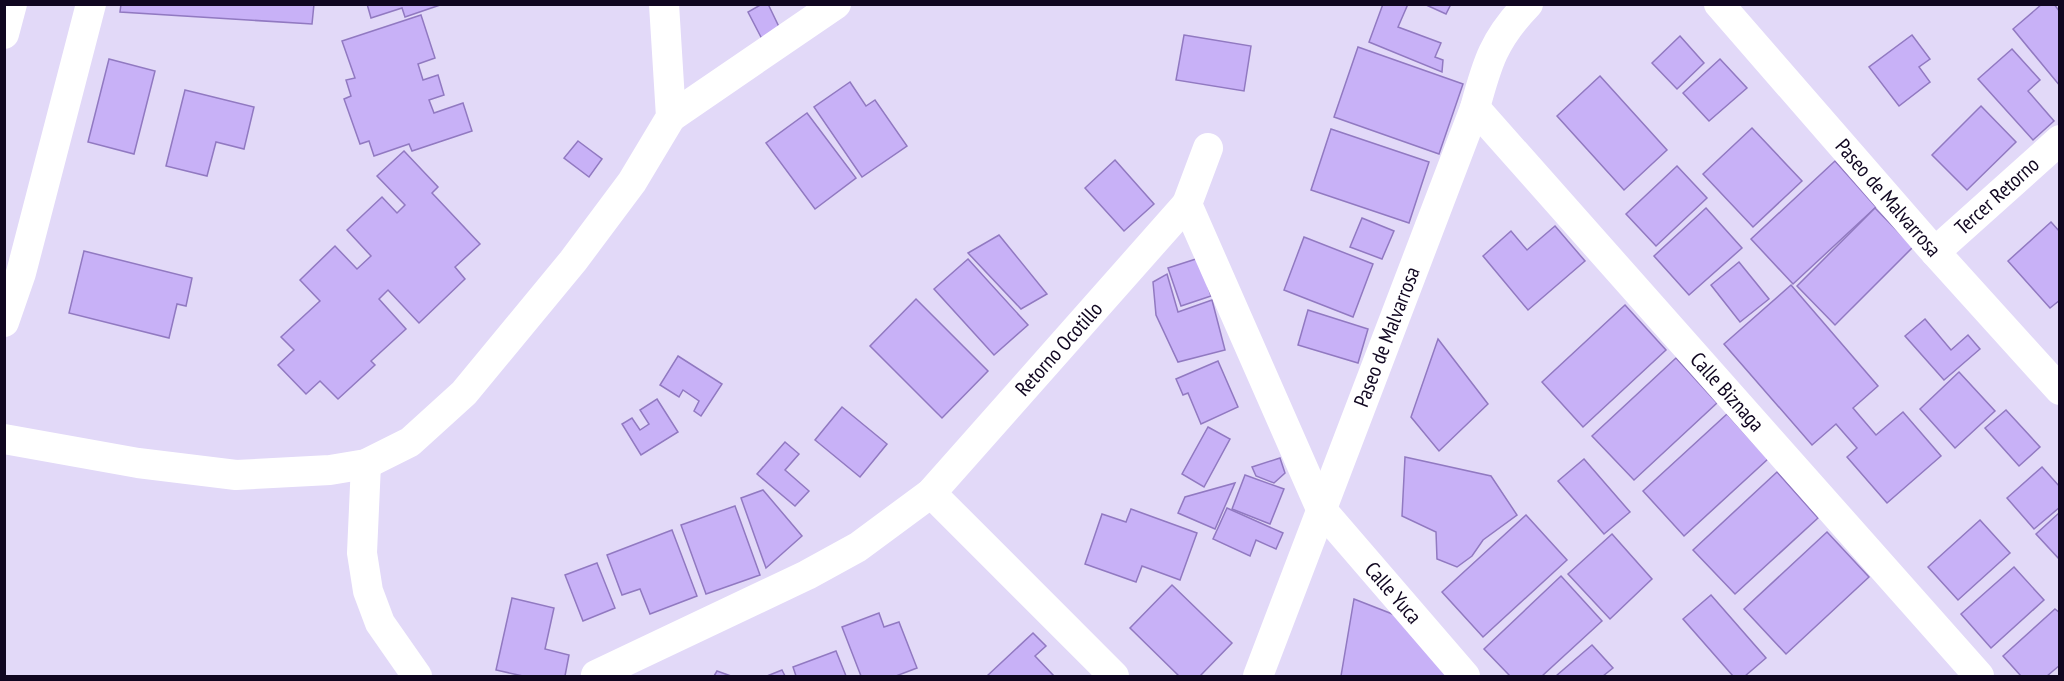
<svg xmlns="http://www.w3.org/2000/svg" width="2064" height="681" viewBox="0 0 2064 681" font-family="'PT Sans Narrow',sans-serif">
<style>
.building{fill:#c8b1f7;stroke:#9179c1;stroke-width:1.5}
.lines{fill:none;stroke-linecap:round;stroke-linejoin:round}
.minor{stroke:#fff;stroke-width:30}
.labels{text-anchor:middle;stroke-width:5;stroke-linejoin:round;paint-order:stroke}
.street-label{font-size:21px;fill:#100620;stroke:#fff}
</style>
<rect width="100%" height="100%" fill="#e2d9f8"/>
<g class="building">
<path d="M121,4H314L312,24L120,12Z"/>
<path d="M367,4H443L405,17L402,8L371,18Z"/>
<path d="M762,4H768L781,31L763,41L748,12Z"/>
<path d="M1383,4H1408L1398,27L1441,43L1435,57L1443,60L1442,72L1369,42Z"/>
<path d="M1424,4H1451L1446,14Z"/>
<path d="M2042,4H2054L2060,12V86L2013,29Z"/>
<path d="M421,15L435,58L418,64L423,80L438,75L444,95L429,100L434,113L463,103L472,131L412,151L409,144L374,156L369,141L360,144L344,99L351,96L346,80L355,78L342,41Z"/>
<path d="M1184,35L1251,46L1244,91L1176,80Z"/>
<path d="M1912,35L1930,59L1919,67L1930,82L1899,106L1869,67Z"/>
<path d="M1680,36L1704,63L1677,89L1652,63Z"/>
<path d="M1358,47L1463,84L1439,154L1334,117Z"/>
<path d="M2012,49L2040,80L2028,91L2054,121L2033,140L1978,79Z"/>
<path d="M109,59L155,71L134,154L88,142Z"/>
<path d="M1720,59L1747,88L1709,121L1683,93Z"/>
<path d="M1600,76L1667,150L1624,190L1557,116Z"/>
<path d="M850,82L866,106L875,100L907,146L862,177L814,107Z"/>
<path d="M185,90L254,107L244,149L216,142L207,176L166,166Z"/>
<path d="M1981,106L2016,142L1967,190L1932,155Z"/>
<path d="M807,113L856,178L815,209L766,143Z"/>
<path d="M1752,128L1802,181L1753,227L1703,174Z"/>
<path d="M1331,129L1429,162L1409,223L1311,190Z"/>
<path d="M578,141L602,159L589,177L564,158Z"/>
<path d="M404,151L438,187L432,193L480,244L455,267L465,279L419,323L388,290L379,299L406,329L371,361L375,365L338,399L320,381L306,394L278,365L294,350L281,337L320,301L300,280L335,246L357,269L371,256L347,230L382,197L397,213L405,205L377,176Z"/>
<path d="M1115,160L1154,204L1124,231L1085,188Z"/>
<path d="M1835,161L1876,207L1793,284L1751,239Z"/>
<path d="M1677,166L1707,198L1656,246L1626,214Z"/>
<path d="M1706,208L1742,248L1689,295L1654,256Z"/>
<path d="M1875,208L1913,247L1835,325L1797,286Z"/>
<path d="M1362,218L1394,231L1382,259L1350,247Z"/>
<path d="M2051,222L2060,232V300L2050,308L2008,261Z"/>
<path d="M1555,226L1585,261L1528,310L1483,256L1511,231L1527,250Z"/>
<path d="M999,235L1047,294L1021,309L968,253Z"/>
<path d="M1304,237L1373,264L1353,317L1284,290Z"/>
<path d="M84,251L192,278L186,306L177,304L169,338L69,313Z"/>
<path d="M1199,258L1211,296L1181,306L1168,268Z"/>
<path d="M968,259L1028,325L994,355L934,289Z"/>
<path d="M1739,262L1769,299L1740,322L1711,285Z"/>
<path d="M1167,274L1178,312L1212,300L1225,350L1178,362L1156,315L1153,282Z"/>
<path d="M1791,285L1878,386L1853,408L1876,435L1903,412L1941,456L1887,503L1847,457L1857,448L1836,424L1812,445L1724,344Z"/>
<path d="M916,299L988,371L942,418L870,346Z"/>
<path d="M1625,305L1666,350L1583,427L1542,382Z"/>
<path d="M1308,310L1368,329L1358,363L1298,345Z"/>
<path d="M1925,319L1951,350L1968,335L1980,349L1944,380L1905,336Z"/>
<path d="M1438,339L1488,404L1439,451L1411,417Z"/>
<path d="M678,356L722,384L701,416L694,411L699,401L683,390L679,397L660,385Z"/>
<path d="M1676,358L1717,403L1634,480L1592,436Z"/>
<path d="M1218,361L1238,407L1201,424L1188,393L1183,395L1176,379Z"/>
<path d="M1959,372L1995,411L1955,448L1920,409Z"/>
<path d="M657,399L678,432L641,455L622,424L632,418L640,430L649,424L640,410Z"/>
<path d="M842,407L887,444L860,477L815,440Z"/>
<path d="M2006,410L2040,447L2019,466L1985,428Z"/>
<path d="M1727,414L1768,459L1684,536L1643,491Z"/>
<path d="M1208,427L1230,439L1204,487L1182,474Z"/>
<path d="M785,442L799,454L785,470L809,491L795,506L757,474Z"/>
<path d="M1405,457L1491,476L1517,515L1483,540L1472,556L1457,567L1437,559L1436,532L1402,516Z"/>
<path d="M1280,458L1285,473L1274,483L1256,476L1252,467Z"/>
<path d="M1584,459L1630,512L1604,534L1558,481Z"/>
<path d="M2042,467L2060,487V507L2034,529L2007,498Z"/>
<path d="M1777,472L1818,518L1735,594L1693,550Z"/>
<path d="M1245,475L1284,489L1270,524L1232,509Z"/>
<path d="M1235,483L1215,529L1178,513L1185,497Z"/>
<path d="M763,490L802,536L766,568L741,498Z"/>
<path d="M735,506L760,575L706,594L681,525Z"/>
<path d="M1227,508L1283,533L1276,549L1256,540L1250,556L1213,539Z"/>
<path d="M1131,509L1197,533L1180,580L1142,566L1136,582L1085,564L1102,514L1126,522Z"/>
<path d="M2059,513L2060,514V560L2036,534Z"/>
<path d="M1526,515L1567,560L1483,637L1442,592Z"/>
<path d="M1980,520L2010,553L1958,600L1928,567Z"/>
<path d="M672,530L697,596L650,614L640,589L622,595L607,555Z"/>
<path d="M1827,532L1869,577L1786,654L1744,609Z"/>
<path d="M1612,534L1652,579L1610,619L1568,574Z"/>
<path d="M597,563L615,608L583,621L565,575Z"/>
<path d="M2014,567L2044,600L1991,648L1961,614Z"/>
<path d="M1561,576L1602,621L1542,676H1510L1484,649Z"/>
<path d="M1172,585L1232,643L1200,676H1179L1130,628Z"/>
<path d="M1711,595L1766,658L1745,676H1733L1683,619Z"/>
<path d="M512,598L554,608L545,649L569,655L565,676H523L496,670Z"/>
<path d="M1354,599L1405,619L1455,676H1341Z"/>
<path d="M2055,609L2060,613V665L2047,676H2021L2003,656Z"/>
<path d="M879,613L884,627L899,622L917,668L896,676H861L842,627Z"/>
<path d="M1033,633L1046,646L1035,656L1054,676H987Z"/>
<path d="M1592,645L1613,668L1603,676H1556Z"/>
<path d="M836,651L846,676H796L793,667Z"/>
<path d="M782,670L785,676H767Z"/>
<path d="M717,671L731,676H714Z"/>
</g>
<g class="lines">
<g class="minor">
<path d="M1719,4L1935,252L2060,390"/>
<path d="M4,34L12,4"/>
<path d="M1475,108L1979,676"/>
<path d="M671,117L836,4"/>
<path d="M1208,148L1187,204L1321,509L1465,676"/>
<path d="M1935,252L2060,140"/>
<path d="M4,322L21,273L91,4"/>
<path d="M4,439L138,463L236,475L330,470L366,464L410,442L464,393L573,261L632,182L671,117L664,4"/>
<path d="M366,464L362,553L368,591L380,623L417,676"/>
<path d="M931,493L1114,676"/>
<path d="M596,675L807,575L858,547L931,493L1187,204"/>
<path d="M1258,676L1475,108C1487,63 1494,39 1528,4"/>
</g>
</g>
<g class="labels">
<g class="street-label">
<text transform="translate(1997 196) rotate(-42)" y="7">Tercer Retorno</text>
<text transform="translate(1888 198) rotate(49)" y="7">Paseo de Malvarrosa</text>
<text transform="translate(1387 337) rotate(-69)" y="7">Paseo de Malvarrosa</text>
<text transform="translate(1059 349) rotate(-48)" y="7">Retorno Ocotillo</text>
<text transform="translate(1727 392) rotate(48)" y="7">Calle Biznaga</text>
<text transform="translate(1393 593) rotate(49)" y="7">Calle Yuca</text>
</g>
</g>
<rect width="2064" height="681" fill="none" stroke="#100620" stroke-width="12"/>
</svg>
